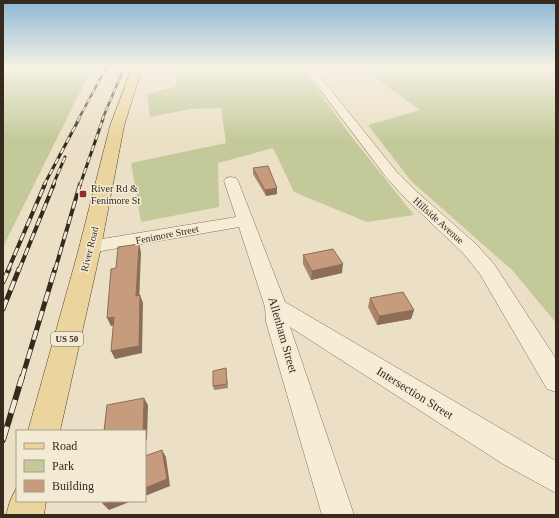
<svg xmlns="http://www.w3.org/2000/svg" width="559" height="518" viewBox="0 0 559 518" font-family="Georgia,serif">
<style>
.green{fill:#c3c999}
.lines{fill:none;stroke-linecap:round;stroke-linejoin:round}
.minor-casing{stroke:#85725c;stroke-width:1}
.major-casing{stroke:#534030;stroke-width:1}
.minor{fill:#f7edd7;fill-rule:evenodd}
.major{fill:#ecd49f;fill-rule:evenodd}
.rail-far4-casing{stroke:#362a1f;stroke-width:2.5}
.rail-far3-casing{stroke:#362a1f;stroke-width:3}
.rail-far2-casing{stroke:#362a1f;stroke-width:4}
.rail-far1-casing{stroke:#362a1f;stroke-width:5}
.rail-casing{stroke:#362a1f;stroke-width:6}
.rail-far4{stroke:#f3ead4;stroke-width:1.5;stroke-dasharray:5;stroke-linecap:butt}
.rail-far3{stroke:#f3ead4;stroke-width:2;stroke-dasharray:6;stroke-linecap:butt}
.rail-far2{stroke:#f3ead4;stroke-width:2.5;stroke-dasharray:8;stroke-linecap:butt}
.rail-far1{stroke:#f3ead4;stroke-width:3.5;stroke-dasharray:10;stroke-linecap:butt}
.rail{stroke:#f3ead4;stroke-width:4.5;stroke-dasharray:14;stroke-linecap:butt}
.wall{fill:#ab866c}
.shaded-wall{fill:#8b6d58}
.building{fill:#c79c7d;stroke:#8b6d58}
.poi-dot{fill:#912f30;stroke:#f3ead4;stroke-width:1.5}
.labels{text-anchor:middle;stroke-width:3;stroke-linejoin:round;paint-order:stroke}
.shield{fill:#f3ead4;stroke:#6f6455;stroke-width:1}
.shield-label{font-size:9px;font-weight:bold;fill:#362a1f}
.poi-label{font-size:10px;fill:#362a1f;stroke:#f3ead4;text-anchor:start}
.street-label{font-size:10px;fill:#362a1f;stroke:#f3ead4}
.near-street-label{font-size:12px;fill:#362a1f;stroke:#f3ead4}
</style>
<rect width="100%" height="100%" fill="#ebe0c5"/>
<g class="green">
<path d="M12,68H92L3,247V75Z"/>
<path d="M168,68H302L351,136L414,215L367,222L294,192L273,148L218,163L219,207L141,222L131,163L226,143L221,108L190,109L150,117L147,94L177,86L174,71Z"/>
<path d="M355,68H556V323L513,271L411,181L368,125L420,110L363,69Z"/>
</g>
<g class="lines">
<g class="minor-casing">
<g id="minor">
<path d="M304,68H313L396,171L417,192L477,245L494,264L556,359V392L547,389L480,274L463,253L405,198L386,177Z"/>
<path d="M231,177L236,178L238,181L285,302L556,461V493L503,464L290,327L354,515H322L266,322L265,307L239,227L90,253L84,251L81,247L84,243L90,241L236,217L224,181L226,178Z"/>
</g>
</g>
<g class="major-casing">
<g id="major">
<path d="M132,68H142L124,126L100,252L60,431H28L78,252L110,126Z"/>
<path d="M17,487V501H46L44,515H6L10,501Z"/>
</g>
</g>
<use href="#minor" class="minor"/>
<use href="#major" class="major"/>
<g class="rail-far4-casing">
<g id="rail-far4">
<path d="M78,120L106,68"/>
<path d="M102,120L124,68"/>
</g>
</g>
<g class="rail-far3-casing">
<g id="rail-far3">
<path d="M44,185L79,119"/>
<path d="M53,185L65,157"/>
<path d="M80,185L103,119"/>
</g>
</g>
<g class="rail-far2-casing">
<g id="rail-far2">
<path d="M8,270L45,184"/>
<path d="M19,270L54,184"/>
<path d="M55,270L80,184"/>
</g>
</g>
<g class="rail-far1-casing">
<g id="rail-far1">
<path d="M3,282L9,269"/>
<path d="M3,309L19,269"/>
<path d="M22,378L55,269"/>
</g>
</g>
<g class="rail-casing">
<path id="rail" d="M3,440L22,377"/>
</g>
<use href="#rail-far4" class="rail-far4"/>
<use href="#rail-far3" class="rail-far3"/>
<use href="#rail-far2" class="rail-far2"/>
<use href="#rail-far1" class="rail-far1"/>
<use href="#rail" class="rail"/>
</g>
<g class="wall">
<path d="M253,168L277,188V194L266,196L253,174Z"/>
<path d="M303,255L342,273L311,280L303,264Z"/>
<path d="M370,298L414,310L411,319L377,325L368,307Z"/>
<path d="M226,368L228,388L214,390L213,386Z"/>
</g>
<g class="shaded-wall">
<path d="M277,188V194L266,196L265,190Z"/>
<path d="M139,244L141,252L139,304L136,296Z"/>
<path d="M343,264L342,273L311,280L312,271Z"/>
<path d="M140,295L143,303L142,353L115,359L111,351Z"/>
<path d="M414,310L411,319L377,325L379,316Z"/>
<path d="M114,317L118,325L111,326L107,318Z"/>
<path d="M144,398L148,405L147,440L145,441V431H143Z"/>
<path d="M162,450L166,457L170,486L145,496V488Z"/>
<path d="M111,501H132L109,510L103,504Z"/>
</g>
<g class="building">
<path d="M268,166L277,188L265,190L253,168Z"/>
<path d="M139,244L136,296L140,295L139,346L111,351L114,317L107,318L111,269L116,268L118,247Z"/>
<path d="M333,249L343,264L312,271L303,255Z"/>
<path d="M403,292L414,310L379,316L370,298Z"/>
<path d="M226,368L227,384L213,386V371Z"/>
<path d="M144,398L143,431H104L107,405Z"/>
<path d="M162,450L167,479L145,488V456Z"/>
<path d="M103,501H111L103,504Z"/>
</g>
<linearGradient id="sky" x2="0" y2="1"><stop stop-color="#8db8d5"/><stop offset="0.48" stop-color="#f6f1e5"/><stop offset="1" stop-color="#f6f1e5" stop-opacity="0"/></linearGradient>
<rect width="559" height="141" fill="url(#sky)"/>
<rect class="poi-dot" x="79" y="190" width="8" height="8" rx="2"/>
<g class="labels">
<rect class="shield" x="51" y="332" width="32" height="14" rx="3"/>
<g class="shield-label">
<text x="67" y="342">US 50</text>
</g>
<g class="poi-label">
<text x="91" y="192">River Rd &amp;<tspan x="91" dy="12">Fenimore St</tspan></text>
</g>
<g class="street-label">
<text transform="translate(439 220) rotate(42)" y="4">Hillside Avenue</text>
<text transform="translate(167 234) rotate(-11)" y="4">Fenimore Street</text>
<text transform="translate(89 249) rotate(-76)" y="4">River Road</text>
</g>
<g class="near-street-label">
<text transform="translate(283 335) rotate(74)" y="4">Allenham Street</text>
<text transform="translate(415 393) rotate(32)" y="4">Intersection Street</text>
</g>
</g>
<rect width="559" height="518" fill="none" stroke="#362a1f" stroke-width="8"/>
<rect x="16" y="430" width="130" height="72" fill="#f3ead4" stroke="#a79d8c"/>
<rect x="24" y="443" width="20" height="6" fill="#ecd49f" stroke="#a79d8c"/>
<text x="52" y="450" font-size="12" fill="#362a1f">Road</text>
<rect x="24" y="460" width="20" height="12" fill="#c3c999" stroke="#a79d8c"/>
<text x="52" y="470" font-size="12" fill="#362a1f">Park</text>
<rect x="24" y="480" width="20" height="12" fill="#c79c7d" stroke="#a79d8c"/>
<text x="52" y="490" font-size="12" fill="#362a1f">Building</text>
</svg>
